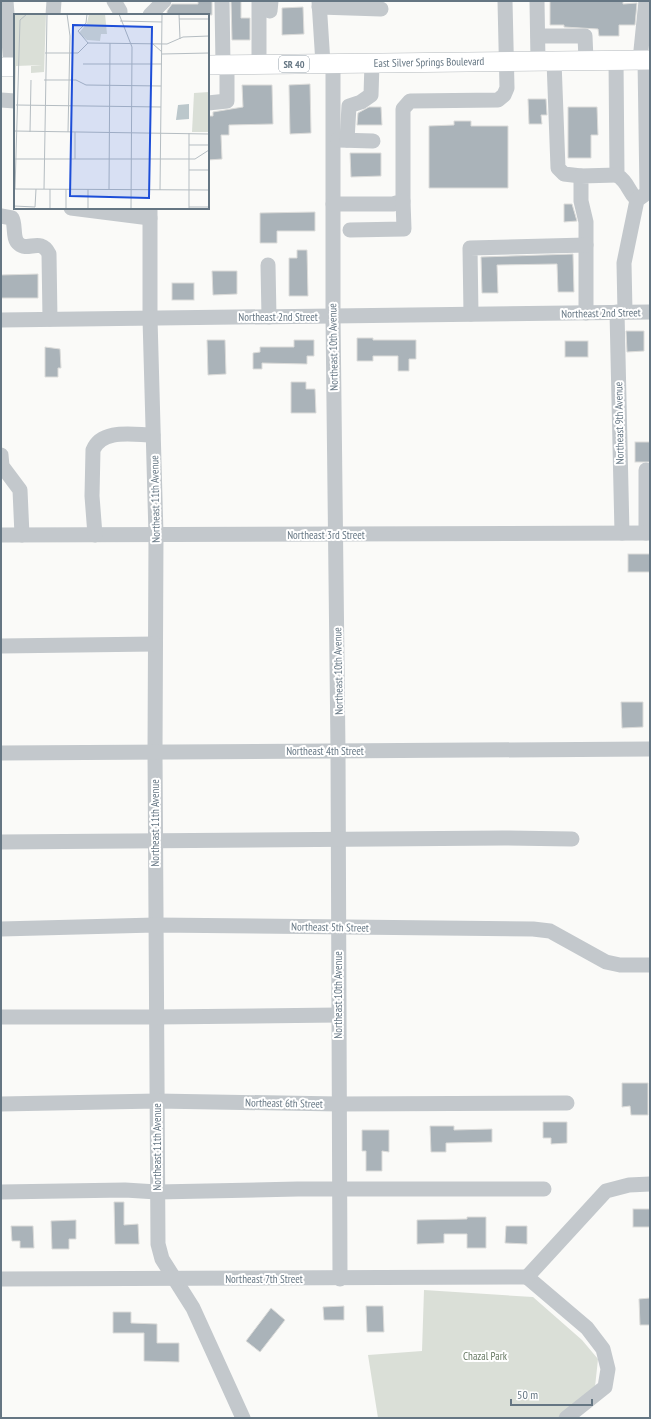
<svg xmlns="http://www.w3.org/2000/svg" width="651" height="1419" viewBox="0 0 651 1419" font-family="'PT Sans Narrow',sans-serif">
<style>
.green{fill:#dadfd7}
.building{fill:#aab3b9;stroke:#dcdcda}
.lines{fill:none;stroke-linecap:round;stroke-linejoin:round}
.major-casing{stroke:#b5babe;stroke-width:20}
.minor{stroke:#c3c8cc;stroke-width:15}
.major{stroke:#fff;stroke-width:19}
.labels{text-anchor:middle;stroke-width:4;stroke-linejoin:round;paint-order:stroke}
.shield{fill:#fff;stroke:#939fa8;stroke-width:1}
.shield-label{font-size:10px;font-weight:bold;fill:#657683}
.street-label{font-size:11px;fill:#657683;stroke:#fff}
.park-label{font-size:11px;fill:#687a64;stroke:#fff}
.inset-road{fill:none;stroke:#b5bdc2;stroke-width:1}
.view{fill:#1d4ed8;fill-opacity:0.15;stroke:#1d4ed8;stroke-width:2}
.inset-edge{fill:none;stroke:#657683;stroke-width:2}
</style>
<rect width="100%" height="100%" fill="#fafaf8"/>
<path class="green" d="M424,1290L533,1297L582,1340L598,1359L595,1387L558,1418H378L368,1355L422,1351Z"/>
<g class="building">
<path d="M198,1H212V15L167,14V11L172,4H198Z"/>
<path d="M231,1H241V18H250V40H232Z"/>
<path d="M550,1H623V4L637,3L635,25H619V36H599L598,29L564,27V25H550Z"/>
<path d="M303,7L304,34L282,35V8Z"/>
<path d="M310,84L311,133L290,134L289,85Z"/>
<path d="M242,85H272L273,124L229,125V135H221L222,159L208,160V116H213V112L243,107Z"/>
<path d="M528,99H546L547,115H541L542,124H529Z"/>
<path d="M369,107H381L382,125H357L358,113Z"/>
<path d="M568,107H597L598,135H591V158H568Z"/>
<path d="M454,121H471V126H508V188H429V126L454,125Z"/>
<path d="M350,153H381V176L351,177Z"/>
<path d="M564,204H572L577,221L564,222Z"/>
<path d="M315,212V231H277V243H260V213Z"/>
<path d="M297,250H307L308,296H289V258H297Z"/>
<path d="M573,254L574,292H558L557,264L497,265L498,293H482L481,257Z"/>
<path d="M212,271H237V294L213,295Z"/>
<path d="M38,274V298H1V275Z"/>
<rect x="172" y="283" width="22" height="17"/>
<path d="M626,331H644V351L627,352Z"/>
<path d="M357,338H373V340H416V359H409V371H398V356H373V361H357Z"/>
<path d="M207,340H225L226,374L208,375Z"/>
<path d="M294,340H314V356H307V364L262,363V369H253V353L260,352V347H294Z"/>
<rect x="565" y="341" width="23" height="16"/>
<path d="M45,347L60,349L61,368H58V377H45Z"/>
<path d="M291,382H306V389H315L316,413H291Z"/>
<rect x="635" y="442" width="15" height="20"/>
<rect x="628" y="554" width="22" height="18"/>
<path d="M621,702H643V727L622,728Z"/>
<path d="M622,1083H648V1115H631L630,1106L622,1107Z"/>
<path d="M543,1122H567V1143L551,1144V1138H543Z"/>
<path d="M430,1126H454V1130L492,1129V1142L446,1143V1152H431Z"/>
<path d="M362,1130H389V1152L382,1151V1171H366V1151H362Z"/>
<path d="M114,1202H124V1225L138,1224L139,1244H115Z"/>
<rect x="633" y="1209" width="17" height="18"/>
<path d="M467,1217H486V1248H467V1234H444V1243L417,1244V1220L467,1219Z"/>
<path d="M76,1220V1239H69V1249H52L51,1221Z"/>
<path d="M11,1226H33L34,1248H20V1241H12Z"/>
<path d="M506,1226H527V1244L505,1243Z"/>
<path d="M650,1298V1325H640L639,1299Z"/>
<path d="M344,1306V1320H324L323,1307Z"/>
<path d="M366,1306H383L384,1332H367Z"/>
<path d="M271,1308L285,1320L260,1352L246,1341Z"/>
<path d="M113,1312H131V1323L157,1324V1343H179V1362L144,1361V1333H113Z"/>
</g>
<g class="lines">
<g class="major-casing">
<g id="major">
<path d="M208,65L650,60"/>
<path d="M1,67H15"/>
</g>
</g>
<g class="minor">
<path d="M6,1L11,67"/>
<path d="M114,1L120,11V15"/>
<path d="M222,1L223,65"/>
<path d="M259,1V64"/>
<path d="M319,1L323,64"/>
<path d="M537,1L538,61"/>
<path d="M319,7L381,9"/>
<path d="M270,11L271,1"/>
<path d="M53,15L54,1"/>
<path d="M150,15L164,1"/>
<path d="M538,36H585L586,60"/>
<path d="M616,60L617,175C629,183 627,190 637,200"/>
<path d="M640,60L646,1"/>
<path d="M554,61L558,168L564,174L581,176"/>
<path d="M333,63V317L338,750L340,1279"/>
<path d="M1,100L15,101"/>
<path d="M208,103L227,101V65"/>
<path d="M338,140L373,141"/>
<path d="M347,140L349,106L361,102L371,95L372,63"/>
<path d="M333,204H393L403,201V109L410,101L498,100L504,95L507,88L505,1"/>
<path d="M71,208L150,218"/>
<path d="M150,208V318L156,535L155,752L158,1244L162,1259L193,1308L243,1418"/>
<path d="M1,216L12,218C16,225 12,239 19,244C28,252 41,237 49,254L50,319"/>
<path d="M350,230L404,229L403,201"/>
<path d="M268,265L269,317"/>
<path d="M617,312L622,533"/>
<path d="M625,312L624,263L637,200L647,193L645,60"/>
<path d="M586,313V222L581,201V176L617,175"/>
<path d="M471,314L470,248L586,245"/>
<path d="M1,320L650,312"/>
<path d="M1,455L2,466L20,490L22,535"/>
<path d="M646,470V533"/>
<path d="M1,535L650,533"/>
<path d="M95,535L92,496L93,450C102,428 134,435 153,435"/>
<path d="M1,646L155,644"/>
<path d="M1,753L650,749"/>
<path d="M1,842L504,838L572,839"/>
<path d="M1,929L155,925L533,929L550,931L606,962L620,965H650"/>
<path d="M1,1017H156L338,1015"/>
<path d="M1,1104L157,1101L338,1104L567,1103"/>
<path d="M1,1192L125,1190L157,1192L298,1189H544"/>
<path d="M527,1277L587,1328L603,1349L608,1369L605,1387L566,1418"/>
<path d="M527,1277L606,1191L629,1185L650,1184"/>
<path d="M1,1279L527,1277"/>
</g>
<use href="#major" class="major"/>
</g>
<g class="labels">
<rect class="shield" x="279" y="56" width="30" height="16" rx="3"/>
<g class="shield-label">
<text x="294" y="68">SR 40</text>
</g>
<g class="street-label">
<text transform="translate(429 62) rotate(-1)" y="4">East Silver Springs Boulevard</text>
<text transform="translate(601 313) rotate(-1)" y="4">Northeast 2nd Street</text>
<text x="278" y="321">Northeast 2nd Street</text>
<text transform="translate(333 347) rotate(-91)" y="4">Northeast 10th Avenue</text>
<text transform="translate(619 423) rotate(-91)" y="4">Northeast 9th Avenue</text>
<text transform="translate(155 499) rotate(-91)" y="4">Northeast 11th Avenue</text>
<text x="326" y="539">Northeast 3rd Street</text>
<text transform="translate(338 671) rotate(-91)" y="4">Northeast 10th Avenue</text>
<text x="325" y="755">Northeast 4th Street</text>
<text transform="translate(155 823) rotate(-90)" y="4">Northeast 11th Avenue</text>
<text transform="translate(330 927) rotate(1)" y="4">Northeast 5th Street</text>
<text transform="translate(338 995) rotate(-90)" y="4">Northeast 10th Avenue</text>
<text transform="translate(284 1103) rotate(1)" y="4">Northeast 6th Street</text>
<text transform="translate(157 1147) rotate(-90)" y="4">Northeast 11th Avenue</text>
<text x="264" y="1283">Northeast 7th Street</text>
</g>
<g class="park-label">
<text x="485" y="1360">Chazal Park</text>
</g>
</g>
<g transform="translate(14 14)">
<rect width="195" height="195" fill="#fafaf8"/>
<path d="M0,0H32L30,58L17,59V52L28,51L2,52L0,115ZM75,0H91L93,20H87L86,27L73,26L65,19L73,9ZM195,78V118H178L180,79Z" fill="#dadfd7"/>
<path d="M175,90V105L162,106L164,91Z" fill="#bbc7cb"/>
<path class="inset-road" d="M53,0L56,22L54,118M73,0L72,9L64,17L74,29M105,0L118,33L117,195M165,0L166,25M165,5H195M106,7L148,8M74,29L153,30L169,23L195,22M139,30L148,38M31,39H64L74,29M148,40L195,39M69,50H148M30,66H62L72,71L147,72M2,91L147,93M0,117L195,120M16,118L17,66M61,118V145M175,131H195M0,145H181L195,136M175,156H195M0,175L195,176M1,175L6,6L13,0M30,175L33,0M36,175V195M74,175V195M95,175L96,29M146,176L148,0M0,192L21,193L22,175M175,193H195M52,195V175M175,195V119"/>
<path class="view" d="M59,11L138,13L135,184L56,182Z"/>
<rect width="195" height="195" class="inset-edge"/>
</g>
<rect width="651" height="1419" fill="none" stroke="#657683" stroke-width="4"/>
<path d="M511 1399v6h81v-6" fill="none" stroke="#657683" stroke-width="2"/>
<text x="517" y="1399" font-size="12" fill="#657683" stroke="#ffffff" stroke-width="3" paint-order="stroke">50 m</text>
</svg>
